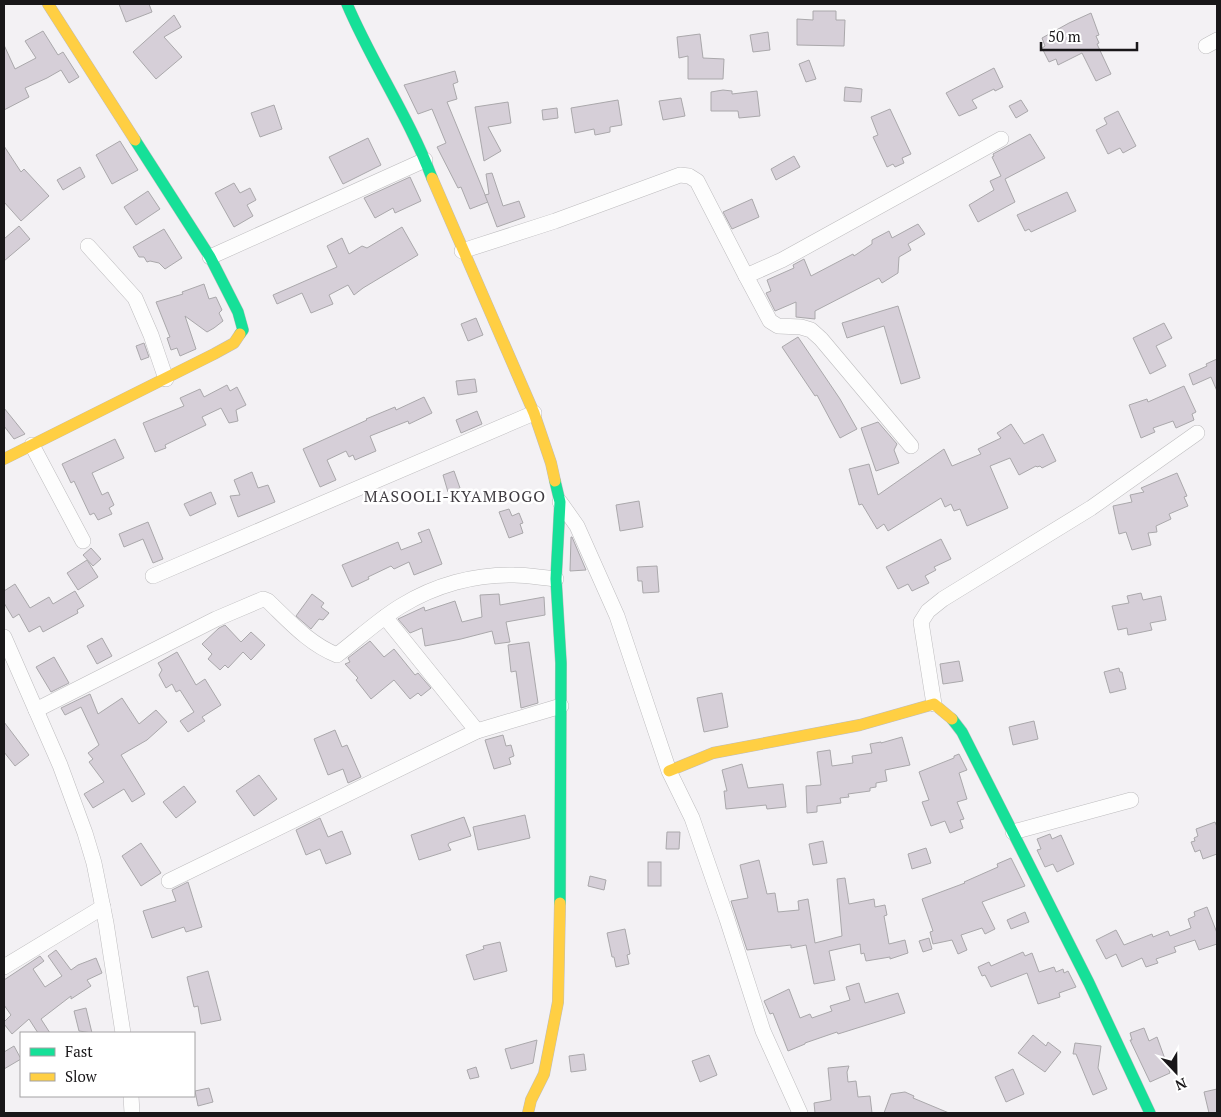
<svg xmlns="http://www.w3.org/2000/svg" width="1221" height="1117" viewBox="0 0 1221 1117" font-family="'PT Serif',serif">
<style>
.building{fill:#d6cfd8;stroke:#aaa8ab}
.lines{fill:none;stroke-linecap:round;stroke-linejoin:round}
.street-casing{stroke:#bdbcbe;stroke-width:16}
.fast-casing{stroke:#bdbcbe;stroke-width:12}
.slow-casing{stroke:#bdbcbe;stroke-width:12}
.street{stroke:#fdfdfd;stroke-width:15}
.fast{stroke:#16e098;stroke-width:11}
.slow{stroke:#ffcf43;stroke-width:11}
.labels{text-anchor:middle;stroke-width:5;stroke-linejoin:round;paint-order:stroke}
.quarter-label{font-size:16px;letter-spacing:1px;fill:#3e3a3f;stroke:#fff}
</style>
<rect width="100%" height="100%" fill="#f3f1f4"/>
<g class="building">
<path d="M119,4H149L152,12L126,22Z"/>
<path d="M813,11H836V20H845L844,46L797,45V19L813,20Z"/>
<path d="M1091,13L1099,35L1096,36L1099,43L1097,44L1111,74L1096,81L1082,53L1058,65L1056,59L1049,62L1042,48L1045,46L1042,38L1069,23Z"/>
<path d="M174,15L181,27L164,37L182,57L156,79L133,52Z"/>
<path d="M43,31L58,55L63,52L79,77L69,83L61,70L47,78L25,88L29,97L4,110V45L15,69L36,58L25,41Z"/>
<path d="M768,32L770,50L753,52L750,35Z"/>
<path d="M700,34L703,58L724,59L723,79H688V56L679,58L677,37Z"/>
<path d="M809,60L816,79L806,82L799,64Z"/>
<path d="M994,68L1003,87L995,91L994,89L972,100L977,108L959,116L946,93Z"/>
<path d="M455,71L458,82L453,84L457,99L447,102L488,202L470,209L461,187L458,188L437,147L446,143L432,109L418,114L404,85Z"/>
<path d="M845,87L862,89L861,102L844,101Z"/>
<path d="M723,90L732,91V94L757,91L760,116L739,118L738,111H711V92Z"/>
<path d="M681,98L685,116L663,120L659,101Z"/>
<path d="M618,100L622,125L610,127V132L595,135L594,129L575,133L571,108Z"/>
<path d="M1021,100L1028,111L1016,118L1009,106Z"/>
<path d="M508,102L511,123L488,127L501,151L484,161L475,107Z"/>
<path d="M274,105L282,129L260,137L251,113Z"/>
<path d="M557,108L558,118L543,120L542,110Z"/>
<path d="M890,109L911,154L902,158L904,163L895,167L893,164L887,167L873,137L878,135L871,117Z"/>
<path d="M1118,111L1136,146L1123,153L1120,148L1108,154L1096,130L1107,124L1104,118Z"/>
<path d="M1030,134L1045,158L1005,179L1015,202L978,222L969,205L994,190L990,181L1001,176L992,157L994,156L993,154Z"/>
<path d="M368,138L381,165L343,184L329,157Z"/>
<path d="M120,141L138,170L112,184L96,155Z"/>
<path d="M4,146L21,172L24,169L49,196L21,221L4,202Z"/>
<path d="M794,156L800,167L776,180L771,169Z"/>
<path d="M80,167L85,177L63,190L57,180Z"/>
<path d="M492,173L503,206L519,201L525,217L497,227L485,195L489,194L486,174Z"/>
<path d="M410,177L421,201L395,213L393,208L375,218L364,198Z"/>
<path d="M234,183L240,193L250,188L256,200L247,205L253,216L234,227L215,193Z"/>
<path d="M148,191L160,209L136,225L124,207Z"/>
<path d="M1067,192L1076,211L1031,232L1029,229L1025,231L1017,215Z"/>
<path d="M752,199L759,217L732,229L723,212Z"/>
<path d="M918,224L925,234L908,244L911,250L899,257L898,273L882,283L879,278L815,311V319L796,317V302L775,311L766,293L771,291L767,280L794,268L793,265L804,259L811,276L853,254L854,256L872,244V240L889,231L892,238Z"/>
<path d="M19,226L30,239L4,261V239Z"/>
<path d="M402,227L418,255L363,288L354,295L348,285L329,295L333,304L311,313L302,293L277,304L273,295L337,267L327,246L342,238L349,254L362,246L367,248Z"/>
<path d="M164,229L182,258L165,269L159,263L150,261L147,262L144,257H139L133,247Z"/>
<path d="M204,284L209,299L216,297L222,310L219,313L223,321L214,328L207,332L185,316L196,349L180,356L177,348L171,350L167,338L170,337L156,302L183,294L182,292Z"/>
<path d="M898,306L920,378L901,384L884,326L847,338L842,323Z"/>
<path d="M476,318L483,335L468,341L461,324Z"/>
<path d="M1164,323L1172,338L1156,346L1166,366L1150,374L1133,338Z"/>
<path d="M798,337L840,399L857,429L840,438L817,395L815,396L782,347Z"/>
<path d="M144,343L149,357L141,360L136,346Z"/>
<path d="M1217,359V391L1211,377L1193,385L1189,374L1207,366L1206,364Z"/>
<path d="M475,379L477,392L458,395L456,381Z"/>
<path d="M227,385L230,391L237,387L246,405L236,410L238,421L229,423L221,408L202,417L206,425L165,445L166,448L155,452L143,423L184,406L180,398L200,389L204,397Z"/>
<path d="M1184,386L1196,412L1192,414L1194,420L1176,428L1173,421L1153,428L1155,432L1141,438L1129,405L1147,399L1148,402Z"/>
<path d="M424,397L432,413L409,424L408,421L370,436L376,451L355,460L353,455L349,457L346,451L327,460L336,480L320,487L303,449L367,420L366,419L395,407L396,410Z"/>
<path d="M4,408L25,434L14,439L4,426Z"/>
<path d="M477,411L482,424L461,433L456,420Z"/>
<path d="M878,422L897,444L894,450L899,463L876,471L861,428Z"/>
<path d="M1011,424L1024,444L1043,434L1056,461L1042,468L1040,466L1037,467L1036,466L1019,475L1010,458L990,466L1008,508L967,526L960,509L954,511L951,504L945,507L941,498L888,531L884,524L877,529L862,504L859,505L849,469L869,464L878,495L944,449L952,466L981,454L978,449L1001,438L997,433Z"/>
<path d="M115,439L124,458L92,473L102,495L108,492L114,505L109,508L112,514L98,520L94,513L90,515L74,481L71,483L62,464Z"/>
<path d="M454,471L460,488L448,492L443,475Z"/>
<path d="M252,472L258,488L268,485L275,502L238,517L230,496L240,495L234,480Z"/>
<path d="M1177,473L1187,496L1184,497L1188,506L1169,514L1171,519L1156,526L1157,532L1148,533L1151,545L1132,550L1126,532L1119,534L1113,506L1132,502L1130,495L1144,492L1141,488Z"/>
<path d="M211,492L216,504L190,516L184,504Z"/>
<path d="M639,501L643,527L620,531L616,505Z"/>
<path d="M509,509L512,516L519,513L523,523L520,524L523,533L509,538L499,512Z"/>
<path d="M148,522L163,559L153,563L143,539L124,547L119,534Z"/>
<path d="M429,529L442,564L414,575L409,562L394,569L391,566L368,577L369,579L352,587L342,565L398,542L401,550L422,542L418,533Z"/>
<path d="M571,537H572L586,570L570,571Z"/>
<path d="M941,539L951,559L934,567L936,570L925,576L929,583L912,591L908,584L898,589L886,567Z"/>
<path d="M91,548L101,559L93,566L83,555Z"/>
<path d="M87,560L98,577L78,590L67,573Z"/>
<path d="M657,566L659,592L643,593L642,581H638L637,567Z"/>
<path d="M15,584L30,608L49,597L53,604L75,591L84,606L77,610L78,613L43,632L40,626L29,632L19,614L13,618L4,603V591Z"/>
<path d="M1141,593L1143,600L1161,596L1166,620L1150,623L1152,630L1128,635L1127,628L1118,630L1112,606L1129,603L1127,596Z"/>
<path d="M312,594L324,603L321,607L329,613L323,620L319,619L311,629L296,616Z"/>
<path d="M499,594L500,605L544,597L545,615L506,622L510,642L495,644L492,631L461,639L425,646L422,628L410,633L398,619L424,607L425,611L455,601L462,622L482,617L480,595Z"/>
<path d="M225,625L241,642L251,632L265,645L251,660L243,652L228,668L225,665L220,670L208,659L212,654L202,644L219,628Z"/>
<path d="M102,638L112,656L97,664L87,646Z"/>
<path d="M370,641L384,657L394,649L415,675L418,673L431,688L421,696L418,693L410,699L394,680L371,699L356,680L358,678L345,664L350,662L348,658Z"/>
<path d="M529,642L538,703L521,708L516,671L511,672L508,645Z"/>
<path d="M177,652L196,685L205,679L221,705L202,717L205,721L188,732L180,721L194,712L180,690L176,692L172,684L166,688L159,675L162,670L158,663Z"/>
<path d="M54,657L69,683L51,692L36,667Z"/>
<path d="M959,661L963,681L943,684L940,664Z"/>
<path d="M1119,668L1120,672H1122L1126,689L1110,693L1104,672Z"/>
<path d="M722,693L728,727L704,732L697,698Z"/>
<path d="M90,694L98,714L122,698L139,724L156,710L167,722L147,740L121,755L145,794L132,802L124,789L93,808L84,794L104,782L89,762L93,759L88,753L99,745L81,707L65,715L61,708Z"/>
<path d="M1034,721L1038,739L1013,745L1009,727Z"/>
<path d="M4,722L29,755L15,766L4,752Z"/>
<path d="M335,730L342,747L347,745L361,777L348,783L343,769L328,775L314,739Z"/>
<path d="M503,735L506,746L511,745L514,756L509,758L511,764L494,769L485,740Z"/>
<path d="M902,737L910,765L885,770L887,781L876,783V787L870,788V791L848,794L849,797L840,798L841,803L817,806V812L807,813L806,786L821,785L817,752L830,750L832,766L853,763L852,756L872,753L870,744L881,742V743Z"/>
<path d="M959,754L967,770L959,773L967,799L957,802L964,819L960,820L963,828L950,833L945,821L931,826L922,802L929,800L919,772L954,758V756Z"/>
<path d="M742,764L748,788L783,784L786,807L767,809L766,805L726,809L724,791H727L722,770Z"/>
<path d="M259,775L277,799L254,816L236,791Z"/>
<path d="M184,786L196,802L176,818L163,802Z"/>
<path d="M525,815L530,838L478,850L473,827Z"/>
<path d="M464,817L471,836L449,843L448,845L451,850L419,860L411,835Z"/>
<path d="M320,818L328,837L342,831L351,854L326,864L320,849L306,855L296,830Z"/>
<path d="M1215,822L1217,827V854L1203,859L1200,850L1195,852L1191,842L1195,841L1194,838L1198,836L1196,829Z"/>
<path d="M667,832H680L679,849H666Z"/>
<path d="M1050,834L1052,839L1061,835L1074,864L1057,872L1053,864L1045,867L1037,850L1041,849L1037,839Z"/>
<path d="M823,841L827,863L813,865L809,844Z"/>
<path d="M141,843L161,873L141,886L122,856Z"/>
<path d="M926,848L931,863L912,869L908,854Z"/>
<path d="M1011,858L1025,886L982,902L995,929L985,934L982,928L961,935L967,950L958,954L952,940L933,944L930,932L933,931L922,899L965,883L964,882L998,867L997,864Z"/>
<path d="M759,860L767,894L775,893L778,912L799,910L798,901L808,899L815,943L842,936L837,879L845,878L849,904L874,899L875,907L885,905L887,915L884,916L889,944L905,940L908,953L890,959V957L866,961L864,953L861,954L860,944L829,951L835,980L814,984L806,945L791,948V945L747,950L731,901L748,898L740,865Z"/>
<rect x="648" y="862" width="13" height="24"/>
<path d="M590,876L606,880L604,890L588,886Z"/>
<path d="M188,882L202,927L186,932L184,927L152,938L143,911L176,901L172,890Z"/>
<path d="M1207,907L1217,933V944L1199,950L1195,940L1174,947L1176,952L1156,959L1158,963L1146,967L1142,958L1122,967L1116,954L1106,959L1096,940L1116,930L1124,945L1152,934L1153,937L1168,931L1170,936L1191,928L1188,919L1195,916L1194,912Z"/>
<path d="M1025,912L1029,922L1011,929L1007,920Z"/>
<path d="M625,929L630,954L627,955L629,964L616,967L614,957H612L607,933Z"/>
<path d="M929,938L932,949L923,952L919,941Z"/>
<path d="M500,942L507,971L474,980L466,955L484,949L483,946Z"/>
<path d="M56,950L71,970L78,965L96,958L102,973L87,980L91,986L71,999V996L41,1019L50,1033H38L29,1019L12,1034L4,1024V1022L11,1015L4,1005V980L40,956L44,961L33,969L45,987L62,976L48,956Z"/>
<path d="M1023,952L1025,956L1032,953L1039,972L1054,967L1056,972L1063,969L1064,973L1068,971L1076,987L1059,993L1060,997L1038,1004L1027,973L991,987L985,975L982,976L978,967L989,962L991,966Z"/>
<path d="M208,971L221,1020L201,1024L198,1006L194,1007L187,977Z"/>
<path d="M859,983L865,1003L898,993L905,1013L838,1034L837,1032L805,1043V1044L788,1051L773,1013L770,1014L764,1001L789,989L800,1018L810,1014L812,1018L832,1011L830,1006L850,1000L846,987Z"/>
<path d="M86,1008L92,1033L79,1031L74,1011Z"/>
<path d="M1144,1028L1149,1041L1157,1037L1170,1073L1150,1082L1130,1040H1132L1130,1033Z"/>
<path d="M1033,1035L1046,1046L1048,1042L1061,1052L1045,1072L1018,1053Z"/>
<path d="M537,1040L533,1063L511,1069L505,1049Z"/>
<path d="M1075,1043L1101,1046L1098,1068L1107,1089L1093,1095L1076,1054H1073Z"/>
<path d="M14,1046L21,1059L4,1069V1052Z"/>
<path d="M584,1054L586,1070L571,1072L569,1056Z"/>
<path d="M709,1055L717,1075L700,1082L692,1061Z"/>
<path d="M849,1066L847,1072L848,1082L856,1081L858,1097L870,1096L872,1113H815L814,1103L831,1100L828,1068Z"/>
<path d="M476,1067L479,1077L470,1079L467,1070Z"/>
<path d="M1013,1069L1024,1094L1006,1102L995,1077Z"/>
<path d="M209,1088L213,1102L198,1106L195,1091Z"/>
<path d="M1217,1089V1113H1209L1204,1092Z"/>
<path d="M905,1092L914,1096L913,1098L949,1113H884L891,1094Z"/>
</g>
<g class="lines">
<g class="street-casing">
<g id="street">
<path d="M1206,46L1217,40"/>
<path d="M88,246L135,298L151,335L166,379"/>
<path d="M462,251L555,221L680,175L689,176L697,181L746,276L782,260L1001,139"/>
<path d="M210,257L425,160"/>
<path d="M746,276L770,321L778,326L801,327L811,330L821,339L911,446"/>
<path d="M32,445L83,541"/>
<path d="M560,502L577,526L617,616L669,771L692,818L727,919L763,1031L800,1113"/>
<path d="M153,576L534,413"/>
<path d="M385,617L477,731"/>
<path d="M4,637L60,765L85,833L94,863L106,923L123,1033"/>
<path d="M934,704L921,622L928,611L943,599L1091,508L1197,433"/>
<path d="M36,710L216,619L263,599L268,601C289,621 309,644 337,655C358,639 378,620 401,606C435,585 475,574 514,575C528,575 543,578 556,579"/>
<path d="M1013,832L1131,800"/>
<path d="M169,881L477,731L561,706"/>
<path d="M4,967L103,907"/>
<path d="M131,1096L132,1113"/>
</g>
</g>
<g class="fast-casing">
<g id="fast">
<path d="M347,4C372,63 409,117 432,178"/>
<path d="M135,140L210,257L238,312L243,330L240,334"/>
<path d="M555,481L560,502L556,579L561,663L560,903"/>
<path d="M952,719L962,732L1089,983L1150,1113"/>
</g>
</g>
<g class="slow-casing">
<g id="slow">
<path d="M48,4L135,140"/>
<path d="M432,178L534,413L551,463L555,481"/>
<path d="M4,459L214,354L234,343L240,334"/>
<path d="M669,771L713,753L860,725L934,704L952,719"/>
<path d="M528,1113L531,1100L544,1074L558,1002L560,903"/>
</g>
</g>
<use href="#street" class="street"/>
<use href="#fast" class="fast"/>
<use href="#slow" class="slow"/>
</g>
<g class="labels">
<g class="quarter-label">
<text x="455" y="502">MASOOLI-KYAMBOGO</text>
</g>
</g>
<rect width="1221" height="1117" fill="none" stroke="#191719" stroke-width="10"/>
<rect x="20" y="1032" width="175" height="65" fill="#ffffff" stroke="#a3a2a3"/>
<rect x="30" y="1048" width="25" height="8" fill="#16e098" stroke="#a3a2a3"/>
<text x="65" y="1057" font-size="15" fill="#191719">Fast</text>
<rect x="30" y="1073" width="25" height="8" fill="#ffcf43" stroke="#a3a2a3"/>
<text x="65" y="1082" font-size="15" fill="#191719">Slow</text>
<g transform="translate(1176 1072) rotate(158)" stroke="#ffffff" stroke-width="4" paint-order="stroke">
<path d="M0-4L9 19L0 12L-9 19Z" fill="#191719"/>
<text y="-8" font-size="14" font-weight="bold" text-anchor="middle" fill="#191719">N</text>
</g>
<path d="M1041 42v8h96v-8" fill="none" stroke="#191719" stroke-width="2.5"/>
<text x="1048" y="42" font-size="15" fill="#191719" stroke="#ffffff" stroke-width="4" paint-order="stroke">50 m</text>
</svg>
